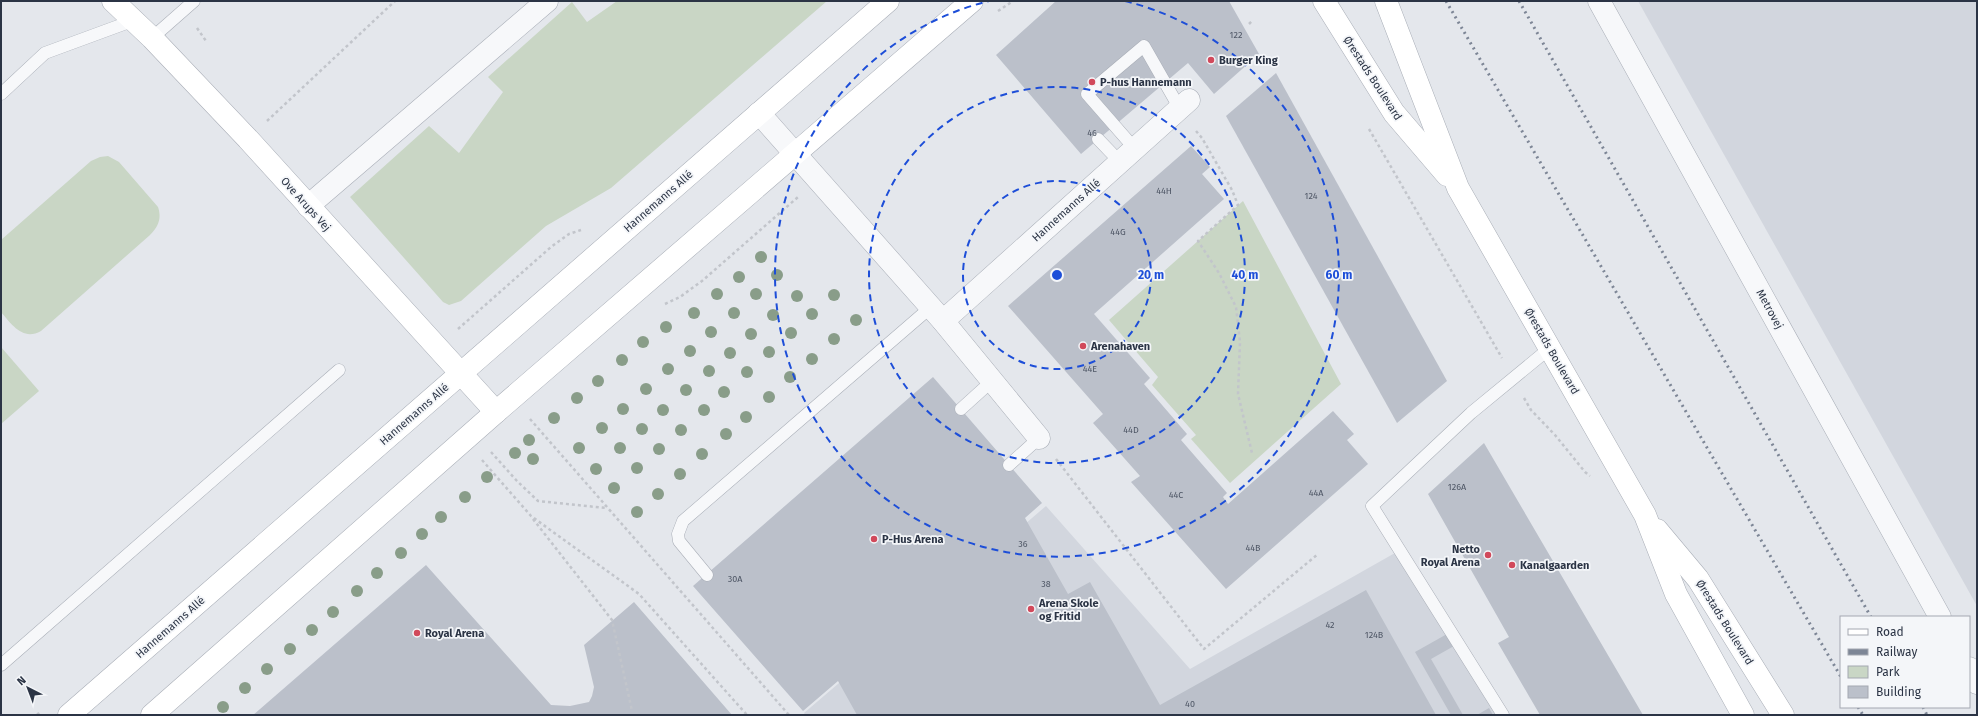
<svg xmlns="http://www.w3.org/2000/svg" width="1978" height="716" viewBox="0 0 1978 716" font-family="'Fira Sans',sans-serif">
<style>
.built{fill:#d2d6de}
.green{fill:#c9d6c5}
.building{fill:#bbc0ca}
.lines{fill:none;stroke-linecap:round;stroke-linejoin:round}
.lane-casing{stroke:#a9aeb7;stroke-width:13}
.street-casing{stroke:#a9aeb7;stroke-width:23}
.secondary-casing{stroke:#a9aeb7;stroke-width:23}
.path{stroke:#c2c5cb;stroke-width:2.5;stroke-dasharray:3 3;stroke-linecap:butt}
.lane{stroke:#f7f8fa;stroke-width:12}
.street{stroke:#f7f8fa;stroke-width:22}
.secondary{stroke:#fff;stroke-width:22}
.rail{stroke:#7d8696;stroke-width:3;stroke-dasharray:2 4;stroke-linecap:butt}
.tree{fill:#899d89}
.ring{fill:none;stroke:#1d4ed8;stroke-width:2;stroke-dasharray:7 5}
.poi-dot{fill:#d1495b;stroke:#f4f6f9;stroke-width:1.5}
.labels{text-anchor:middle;stroke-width:3.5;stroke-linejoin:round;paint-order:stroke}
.number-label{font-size:9px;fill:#4f5766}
.poi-label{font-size:11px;font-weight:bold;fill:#2b3445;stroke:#f4f6f9;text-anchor:start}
.street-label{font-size:11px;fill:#2b3445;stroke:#f4f6f9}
.centre{fill:#1d4ed8;stroke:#f4f6f9;stroke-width:2}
.ring-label{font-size:12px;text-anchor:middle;font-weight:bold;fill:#1d4ed8;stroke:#f4f6f9;stroke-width:3.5;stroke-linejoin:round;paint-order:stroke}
</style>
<rect width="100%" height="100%" fill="#e4e7ec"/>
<g class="built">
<path d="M1638,1H1977V606Z"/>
<path d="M1046,506L1190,669L1402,549L1503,715H805L804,713Z"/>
</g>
<g class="green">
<path d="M617,1H827L611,188L546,226L461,301L449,305L443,302L350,197L429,126L459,153L503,92L488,77L572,2L587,22Z"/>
<path d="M108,156L119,162L158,207C162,219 158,227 150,235L41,331C23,341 12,325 1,312V240L91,161L100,157Z"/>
<path d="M1243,201L1341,384L1230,483L1191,439L1196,435L1152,385L1158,377L1109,320Z"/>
<path d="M1,347L39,391L1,424Z"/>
</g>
<g class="building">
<path d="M1056,1H1229L1259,54L1214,94L1188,63L1081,154L996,55Z"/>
<path d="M1276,73L1447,381L1397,423L1226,116Z"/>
<path d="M1191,146L1210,167L1202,174L1224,199L1094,314L1150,378L1144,384L1187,434L1181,440L1227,493L1223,497L1228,504L1333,411L1354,434L1347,440L1368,464L1226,589L1131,482L1140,476L1093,423L1103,414L1008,306Z"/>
<path d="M933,377L1042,503L1025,518L1068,594L1090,582L1160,705L1366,590L1436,715H857L838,681L803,711L693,586Z"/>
<path d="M1484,443L1643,715H1540L1498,643L1509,637L1428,494Z"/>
<path d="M426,565L551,705L570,706L589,702L592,696L594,687L584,645L634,602L732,715H253Z"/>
<path d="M1447,634L1454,646L1431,659L1463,715H1451L1415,652Z"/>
<path d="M1489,708L1493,715H1477Z"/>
</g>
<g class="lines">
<g class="lane-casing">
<g id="lane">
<path d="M152,38L194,1"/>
<path d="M1,94L45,53L132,21"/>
<path d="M1098,139L1120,162"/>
<path d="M1135,149L1087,94L1144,46L1180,109"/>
<path d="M961,409L993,380"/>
<path d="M1009,465L1039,438"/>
<path d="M707,575L679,541L678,534L683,521L931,307"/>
<path d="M1,665L339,370"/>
<path d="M1503,715L1372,506L1471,413L1550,348"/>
</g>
</g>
<g class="street-casing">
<g id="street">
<path d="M1599,1L1940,617"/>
<path d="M759,113L943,321L1039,438"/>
<path d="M308,206L547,1"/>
<path d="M943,321L1189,100"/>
<path d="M1969,668L1977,683"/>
</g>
</g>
<g class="secondary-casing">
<g id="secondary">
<path d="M113,1L152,38L248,139L496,412"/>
<path d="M1324,1L1394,113L1447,175"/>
<path d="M1386,1L1458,188L1645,515L1676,594L1743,715"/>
<path d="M1657,530L1698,579L1783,715"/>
<path d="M69,715L888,1"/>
<path d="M152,715L496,412L972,1"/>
</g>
</g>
<g class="path">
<path d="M998,11L1013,1"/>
<path d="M1249,24L1253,20"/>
<path d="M197,28L206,41"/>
<path d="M267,121L395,1"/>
<path d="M1369,129L1502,358"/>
<path d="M1196,131L1202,138L1232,190L1238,205L1198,241L1219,273L1236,307L1240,342L1238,394L1252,453"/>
<path d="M665,304L680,297L702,281L798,197"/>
<path d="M458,329L551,247L569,234L581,230"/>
<path d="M1524,398L1531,410L1555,435L1585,472L1590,476"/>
<path d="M530,419L789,715"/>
<path d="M491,452L517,481L538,501L606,508"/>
<path d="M1056,459L1204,649L1318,554"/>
<path d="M482,460L531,516L639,594L747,715"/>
<path d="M533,519L612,620L632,711"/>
<path d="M37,715L41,711"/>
</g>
<use href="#lane" class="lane"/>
<use href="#street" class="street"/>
<use href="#secondary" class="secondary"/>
<g class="rail">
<path d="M1446,1L1841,677"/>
<path d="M1519,1L1871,617"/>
<path d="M1858,707L1863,715"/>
<path d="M1923,707L1927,715"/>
</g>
</g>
<g class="tree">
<circle cx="761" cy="257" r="6"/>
<circle cx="777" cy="275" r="6"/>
<circle cx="739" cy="277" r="6"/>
<circle cx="717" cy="294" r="6"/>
<circle cx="756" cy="294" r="6"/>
<circle cx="834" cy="295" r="6"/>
<circle cx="797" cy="296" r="6"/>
<circle cx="694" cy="313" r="6"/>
<circle cx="734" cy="313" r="6"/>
<circle cx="812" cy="314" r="6"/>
<circle cx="773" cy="315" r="6"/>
<circle cx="856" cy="320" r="6"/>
<circle cx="666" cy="327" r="6"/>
<circle cx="711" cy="332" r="6"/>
<circle cx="791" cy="333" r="6"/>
<circle cx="751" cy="334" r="6"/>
<circle cx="834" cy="339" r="6"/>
<circle cx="643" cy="342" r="6"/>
<circle cx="690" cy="351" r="6"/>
<circle cx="769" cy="352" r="6"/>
<circle cx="730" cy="353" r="6"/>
<circle cx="812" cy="359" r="6"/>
<circle cx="622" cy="360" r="6"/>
<circle cx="668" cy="369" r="6"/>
<circle cx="709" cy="371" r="6"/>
<circle cx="747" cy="372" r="6"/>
<circle cx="790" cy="377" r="6"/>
<circle cx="598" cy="381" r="6"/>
<circle cx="646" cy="389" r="6"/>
<circle cx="686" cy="390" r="6"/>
<circle cx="724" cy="392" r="6"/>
<circle cx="769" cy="397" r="6"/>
<circle cx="577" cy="398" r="6"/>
<circle cx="623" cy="409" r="6"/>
<circle cx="663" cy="410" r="6"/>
<circle cx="704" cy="410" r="6"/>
<circle cx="746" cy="417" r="6"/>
<circle cx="554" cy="418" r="6"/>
<circle cx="602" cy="428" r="6"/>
<circle cx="642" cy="429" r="6"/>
<circle cx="681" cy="430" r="6"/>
<circle cx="726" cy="434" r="6"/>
<circle cx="529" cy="440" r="6"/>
<circle cx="579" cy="448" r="6"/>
<circle cx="620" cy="448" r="6"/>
<circle cx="659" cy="449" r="6"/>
<circle cx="515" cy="453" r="6"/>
<circle cx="702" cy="454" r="6"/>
<circle cx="533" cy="459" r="6"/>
<circle cx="637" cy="468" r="6"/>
<circle cx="596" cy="469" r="6"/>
<circle cx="680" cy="474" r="6"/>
<circle cx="487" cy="477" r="6"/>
<circle cx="614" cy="488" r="6"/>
<circle cx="658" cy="494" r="6"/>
<circle cx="465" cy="497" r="6"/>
<circle cx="637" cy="512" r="6"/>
<circle cx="441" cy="517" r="6"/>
<circle cx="422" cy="534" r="6"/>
<circle cx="401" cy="553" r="6"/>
<circle cx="377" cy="573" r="6"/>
<circle cx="357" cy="591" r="6"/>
<circle cx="333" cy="612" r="6"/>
<circle cx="312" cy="630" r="6"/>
<circle cx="290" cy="649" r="6"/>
<circle cx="267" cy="669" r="6"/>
<circle cx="245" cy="688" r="6"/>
<circle cx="223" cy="707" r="6"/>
</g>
<g class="ring">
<circle cx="1057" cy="275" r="94"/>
<circle cx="1057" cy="275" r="188"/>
<path d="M1125 1A282 282 0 1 1 989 1"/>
</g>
<g class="poi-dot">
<circle cx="1211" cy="60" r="4"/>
<circle cx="1092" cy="82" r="4"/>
<circle cx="1083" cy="346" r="4"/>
<circle cx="874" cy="539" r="4"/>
<circle cx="1488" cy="555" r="4"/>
<circle cx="1512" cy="565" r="4"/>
<circle cx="1031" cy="609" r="4"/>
<circle cx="417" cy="633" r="4"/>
</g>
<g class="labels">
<g class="number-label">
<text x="1236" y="38">122</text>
<text x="1092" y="136">46</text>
<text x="1164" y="194">44H</text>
<text x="1311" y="199">124</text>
<text x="1118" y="235">44G</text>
<text x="1090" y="372">44E</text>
<text x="1131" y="433">44D</text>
<text x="1457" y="490">126A</text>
<text x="1316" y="496">44A</text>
<text x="1176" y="498">44C</text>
<text x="1023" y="547">36</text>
<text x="1253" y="551">44B</text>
<text x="735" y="582">30A</text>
<text x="1046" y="587">38</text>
<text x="1330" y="628">42</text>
<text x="1374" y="638">124B</text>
<text x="1190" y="707">40</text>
</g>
<g class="poi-label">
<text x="1219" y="64">Burger King</text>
<text x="1100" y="86">P-hus Hannemann</text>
<text x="1091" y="350">Arenahaven</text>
<text x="882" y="543">P-Hus Arena</text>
<text x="1480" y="553" text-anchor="end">Netto<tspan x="1480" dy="13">Royal Arena</tspan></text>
<text x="1520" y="569">Kanalgaarden</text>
<text x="1039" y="607">Arena Skole<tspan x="1039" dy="13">og Fritid</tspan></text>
<text x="425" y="637">Royal Arena</text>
</g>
<g class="street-label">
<text transform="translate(1373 78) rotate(57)" y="4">Ørestads Boulevard</text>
<text transform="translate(658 201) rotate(-41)" y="4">Hannemanns Allé</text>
<text transform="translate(306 204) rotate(48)" y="4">Ove Arups Vej</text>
<text transform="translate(1066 210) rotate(-42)" y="4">Hannemanns Allé</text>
<text transform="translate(1770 309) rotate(61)" y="4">Metrovej</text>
<text transform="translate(1552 351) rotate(60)" y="4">Ørestads Boulevard</text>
<text transform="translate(414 414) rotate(-41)" y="4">Hannemanns Allé</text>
<text transform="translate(1725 622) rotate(58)" y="4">Ørestads Boulevard</text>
<text transform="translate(170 627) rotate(-41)" y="4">Hannemanns Allé</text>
</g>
</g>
<circle cx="1057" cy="275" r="6" class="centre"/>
<g class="ring-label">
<text x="1151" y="279">20 m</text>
<text x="1245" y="279">40 m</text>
<text x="1339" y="279">60 m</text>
</g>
<rect width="1978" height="716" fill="none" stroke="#2b3445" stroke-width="4"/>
<rect x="1840" y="616" width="130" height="92" fill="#f4f6f9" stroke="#a4a8b1"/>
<rect x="1848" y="629" width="20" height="6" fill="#ffffff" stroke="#a4a8b1"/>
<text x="1876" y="636" font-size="12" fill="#2b3445">Road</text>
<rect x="1848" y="649" width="20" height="6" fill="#7d8696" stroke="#a4a8b1"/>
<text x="1876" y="656" font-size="12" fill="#2b3445">Railway</text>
<rect x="1848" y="666" width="20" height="12" fill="#c9d6c5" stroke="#a4a8b1"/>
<text x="1876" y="676" font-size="12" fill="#2b3445">Park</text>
<rect x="1848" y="686" width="20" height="12" fill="#bbc0ca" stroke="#a4a8b1"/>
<text x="1876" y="696" font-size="12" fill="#2b3445">Building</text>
<g transform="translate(28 688) rotate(318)" stroke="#f4f6f9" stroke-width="3" paint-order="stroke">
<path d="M0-3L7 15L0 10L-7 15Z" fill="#2b3445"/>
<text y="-6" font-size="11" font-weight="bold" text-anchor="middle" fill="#2b3445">N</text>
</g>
</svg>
